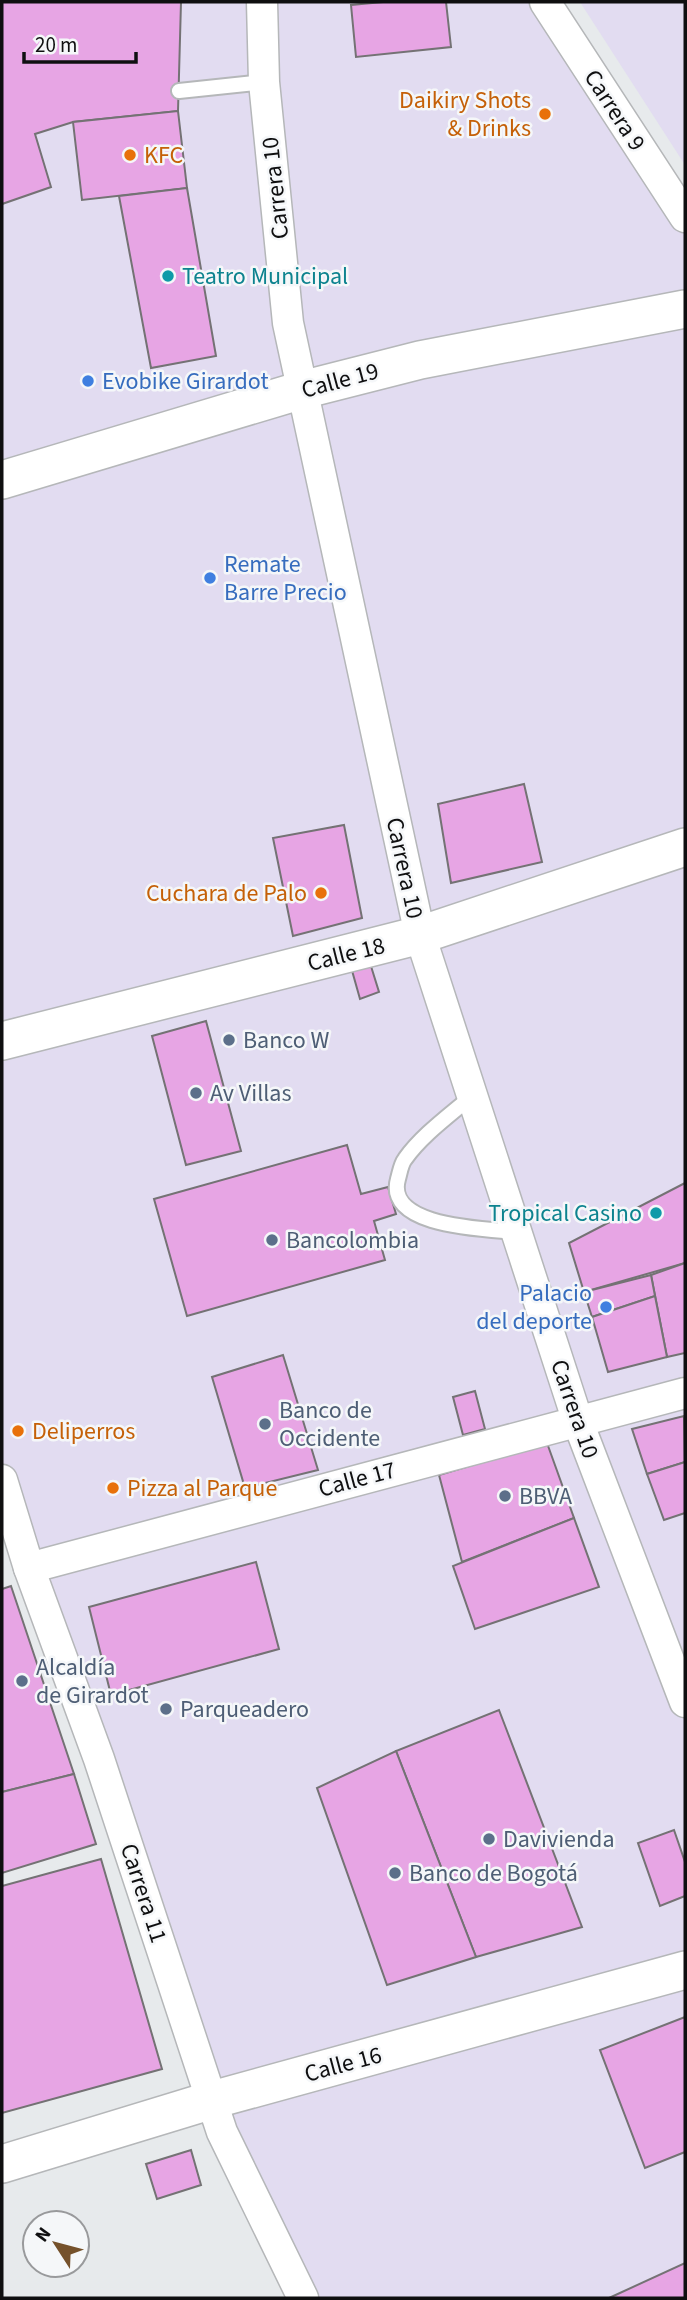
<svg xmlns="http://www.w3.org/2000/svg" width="687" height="2300" viewBox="0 0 687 2300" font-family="'Source Sans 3',sans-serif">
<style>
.commercial{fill:#e2dcf1}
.building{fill:#e7a5e4;stroke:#747274;stroke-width:2}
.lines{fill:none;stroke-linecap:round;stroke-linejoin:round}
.service-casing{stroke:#b5b7b9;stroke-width:18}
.minor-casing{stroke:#b5b7b9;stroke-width:33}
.tertiary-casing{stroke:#b5b7b9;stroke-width:40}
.service{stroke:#fff;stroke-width:14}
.minor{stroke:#fff;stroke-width:30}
.tertiary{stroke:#fff;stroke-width:37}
.food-dot{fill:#e8710a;stroke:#f5f7f9;stroke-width:2.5}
.culture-dot{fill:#0f9aa8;stroke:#f5f7f9;stroke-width:2.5}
.shop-dot{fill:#3f7fe0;stroke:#f5f7f9;stroke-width:2.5}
.service-dot{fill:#5c6f8a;stroke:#f5f7f9;stroke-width:2.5}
.labels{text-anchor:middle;stroke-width:5;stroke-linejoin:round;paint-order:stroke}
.food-label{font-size:24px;fill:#c56008;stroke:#f5f7f9;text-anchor:start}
.street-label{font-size:24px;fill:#0f0f10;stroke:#f5f7f9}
.culture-label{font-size:24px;fill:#0d838f;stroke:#f5f7f9;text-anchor:start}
.shop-label{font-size:24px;fill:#366cbe;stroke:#f5f7f9;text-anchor:start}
.service-label{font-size:24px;fill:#4e5e75;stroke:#f5f7f9;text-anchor:start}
</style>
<rect width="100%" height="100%" fill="#e7eaec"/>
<g class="commercial">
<path d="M2,2H545L685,217V2298H303L228,2146L2,1480Z"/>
<path d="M580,2H685V165Z"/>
</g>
<g class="building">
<path d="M2,2H181L178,111L73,122L35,134L51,187L2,204Z"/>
<path d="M383,2H446L451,47L356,57L351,5Z"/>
<path d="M178,111L187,188L82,200L73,122Z"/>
<path d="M187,188L216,356L151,368L119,196Z"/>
<path d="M524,784L542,862L451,883L438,804Z"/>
<path d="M344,825L362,918L293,936L273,838Z"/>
<path d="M370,963L379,992L360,999L351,967Z"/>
<path d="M206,1021L241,1151L186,1165L152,1036Z"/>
<path d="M347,1145L361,1194L388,1187L396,1214L374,1221L385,1260L187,1316L154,1199Z"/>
<path d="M685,1183V1263L584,1292L569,1243Z"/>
<path d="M685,1263V1353L667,1357L651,1275Z"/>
<path d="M651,1275L655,1296L592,1317L584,1292Z"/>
<path d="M655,1296L667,1357L608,1372L592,1317Z"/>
<path d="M283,1355L318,1470L245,1488L212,1377Z"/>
<path d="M475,1391L485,1429L463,1435L453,1397Z"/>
<path d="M684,1416L685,1462L647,1474L632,1429Z"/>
<path d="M547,1443L574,1518L462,1562L439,1475Z"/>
<path d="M685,1462V1513L664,1520L647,1474Z"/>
<path d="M574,1518L599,1587L475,1629L453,1566Z"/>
<path d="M256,1562L279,1649L111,1695L89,1607Z"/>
<path d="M11,1586L74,1774L2,1792V1589Z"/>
<path d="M499,1710L582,1927L476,1957L396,1751Z"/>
<path d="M396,1751L476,1957L387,1985L317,1788Z"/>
<path d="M74,1774L96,1844L2,1873V1792Z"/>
<path d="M674,1830L685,1862V1896L660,1906L638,1843Z"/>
<path d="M101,1859L162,2069L2,2113V1886Z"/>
<path d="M685,2017V2152L645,2168L600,2050Z"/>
<path d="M191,2150L201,2185L157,2199L146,2164Z"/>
<path d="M685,2263V2298H609Z"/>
</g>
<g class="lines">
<g class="service-casing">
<g id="service">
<path d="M179,91L264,82"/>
<path d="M472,1096C450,1115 422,1135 405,1159C401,1164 400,1172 398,1179C384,1228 488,1229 517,1232"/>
</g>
</g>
<g class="minor-casing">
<g id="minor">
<path d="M262,2L264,82L288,323L420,935L578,1422L685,1702"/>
<path d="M545,2L685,217"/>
<path d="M2,1480L29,1568L99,1759L222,2132L303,2298"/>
<path d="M29,1568L685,1393"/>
</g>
</g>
<g class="tertiary-casing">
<g id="tertiary">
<path d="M2,480L302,390L420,360L685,309"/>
<path d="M2,1041L420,935L685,847"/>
<path d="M2,2164L212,2100L685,1970"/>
</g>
</g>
<use href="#service" class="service"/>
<use href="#minor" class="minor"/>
<use href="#tertiary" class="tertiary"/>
</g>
<g class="food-dot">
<circle cx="545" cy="114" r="7"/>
<circle cx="130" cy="155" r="7"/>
<circle cx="321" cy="893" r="7"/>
<circle cx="18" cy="1431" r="7"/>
<circle cx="113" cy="1488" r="7"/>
</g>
<g class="culture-dot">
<circle cx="168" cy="276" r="7"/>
<circle cx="656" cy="1213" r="7"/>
</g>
<g class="shop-dot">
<circle cx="88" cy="381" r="7"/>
<circle cx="210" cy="578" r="7"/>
<circle cx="606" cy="1307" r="7"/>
</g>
<g class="service-dot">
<circle cx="229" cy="1040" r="7"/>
<circle cx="196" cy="1093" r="7"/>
<circle cx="272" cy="1240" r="7"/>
<circle cx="265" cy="1424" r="7"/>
<circle cx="505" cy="1496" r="7"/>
<circle cx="22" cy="1681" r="7"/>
<circle cx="166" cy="1709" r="7"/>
<circle cx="489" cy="1839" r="7"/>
<circle cx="395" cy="1873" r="7"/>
</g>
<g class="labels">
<g class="food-label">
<text x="531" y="108" text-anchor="end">Daikiry Shots<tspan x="531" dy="28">&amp; Drinks</tspan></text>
<text x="144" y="163">KFC</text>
<text x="307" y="901" text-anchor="end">Cuchara de Palo</text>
<text x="32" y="1439">Deliperros</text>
<text x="127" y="1496">Pizza al Parque</text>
</g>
<g class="street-label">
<text transform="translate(615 110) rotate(57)" y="8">Carrera 9</text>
<text transform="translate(275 188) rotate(-96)" y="8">Carrera 10</text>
<text transform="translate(340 380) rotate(-15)" y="8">Calle 19</text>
<text transform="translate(405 868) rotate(78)" y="8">Carrera 10</text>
<text transform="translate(346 954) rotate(-14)" y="8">Calle 18</text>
<text transform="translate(575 1409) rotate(71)" y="8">Carrera 10</text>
<text transform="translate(357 1479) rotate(-15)" y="8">Calle 17</text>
<text transform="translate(144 1893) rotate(72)" y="8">Carrera 11</text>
<text transform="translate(343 2064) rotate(-15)" y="8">Calle 16</text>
</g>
<g class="culture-label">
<text x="182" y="284">Teatro Municipal</text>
<text x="642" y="1221" text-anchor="end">Tropical Casino</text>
</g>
<g class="shop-label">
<text x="102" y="389">Evobike Girardot</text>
<text x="224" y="572">Remate<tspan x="224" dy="28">Barre Precio</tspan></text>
<text x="592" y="1301" text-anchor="end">Palacio<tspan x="592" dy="28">del deporte</tspan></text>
</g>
<g class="service-label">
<text x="243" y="1048">Banco W</text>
<text x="210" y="1101">Av Villas</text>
<text x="286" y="1248">Bancolombia</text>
<text x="279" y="1418">Banco de<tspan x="279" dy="28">Occidente</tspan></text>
<text x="519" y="1504">BBVA</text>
<text x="36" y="1675">Alcaldía<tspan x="36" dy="28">de Girardot</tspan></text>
<text x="180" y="1717">Parqueadero</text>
<text x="503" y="1847">Davivienda</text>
<text x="409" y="1881">Banco de Bogotá</text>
</g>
</g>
<rect width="687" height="2300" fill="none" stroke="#0f0f10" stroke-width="7"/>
<g transform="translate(56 2244) rotate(306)"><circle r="33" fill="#f5f7f9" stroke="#999a9c" stroke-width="2"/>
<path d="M0-5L12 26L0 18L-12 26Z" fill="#75512b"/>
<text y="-10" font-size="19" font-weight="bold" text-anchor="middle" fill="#0f0f10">N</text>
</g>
<path d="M24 52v10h112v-10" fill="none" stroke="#0f0f10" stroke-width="3.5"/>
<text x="35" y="52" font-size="21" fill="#0f0f10" stroke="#f5f7f9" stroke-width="5" paint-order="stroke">20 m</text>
</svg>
